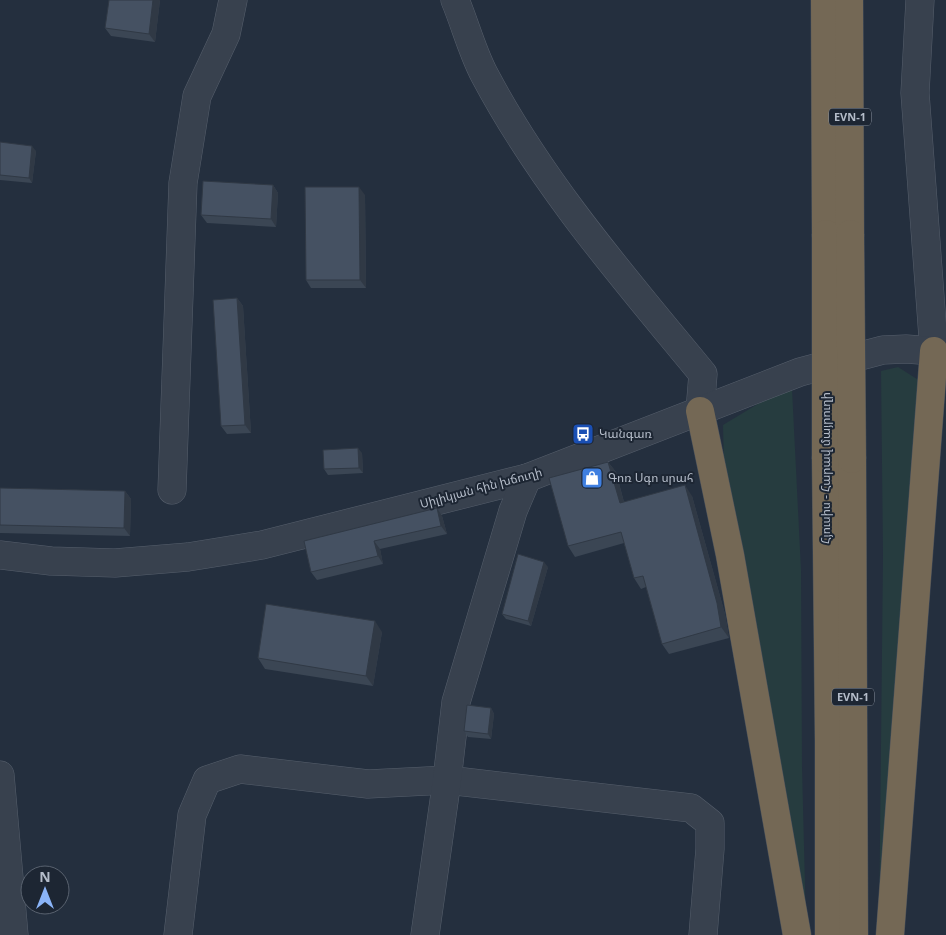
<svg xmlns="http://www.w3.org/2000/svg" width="946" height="935" viewBox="0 0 946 935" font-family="'Open Sans','Noto Sans Armenian',sans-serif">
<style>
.green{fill:#263c3f}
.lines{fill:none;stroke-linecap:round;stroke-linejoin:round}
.minor-casing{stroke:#565f6c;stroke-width:29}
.highway-casing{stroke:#434c59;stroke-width:29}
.minor{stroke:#38414e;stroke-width:28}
.highway{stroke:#746855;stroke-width:28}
.highway-bridge-casing{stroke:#434c59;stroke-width:29;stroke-linecap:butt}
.highway-bridge{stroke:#746855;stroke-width:28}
.wall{fill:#3b4654}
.shaded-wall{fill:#303945}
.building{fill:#455162;stroke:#303945}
.labels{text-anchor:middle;stroke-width:4;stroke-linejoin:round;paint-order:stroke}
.shield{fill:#1d2633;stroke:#878f9c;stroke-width:1}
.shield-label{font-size:11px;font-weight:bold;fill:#b4bcc9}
.poi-label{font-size:12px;fill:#b4bcc9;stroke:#1d2633;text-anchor:start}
.street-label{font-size:12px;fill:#b4bcc9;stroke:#1d2633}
</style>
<rect width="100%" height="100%" fill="#242f3e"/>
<g class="green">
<path d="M898,367L920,381L879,935L883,555L881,371Z"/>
<path d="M792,389L801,570L802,767L806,925L724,467L723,425L766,399Z"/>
</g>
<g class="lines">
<g class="minor-casing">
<g id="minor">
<path d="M455,0C465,24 472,51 484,74C542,184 624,278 703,374L700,411"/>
<path d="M920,0L915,93L934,351"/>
<path d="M172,490L183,183L197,96L226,34L233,0"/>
<path d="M0,555L51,561L115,563L188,557L262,545L527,478L800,372L883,350L906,349L934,351L946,353"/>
<path d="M0,775L14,935"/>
<path d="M178,935L192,815L207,780L240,769L368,784L447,780L691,808L710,823V849L703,935"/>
<path d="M425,935L447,780L456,702L513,511L527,478"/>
</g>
</g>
<g class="highway-casing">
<g id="highway">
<path d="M825,0L826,234"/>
<path d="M849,0L850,234"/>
<path d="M700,411L730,555L797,935"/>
<path d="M826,459L829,741V935"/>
<path d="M852,459L854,935"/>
<path d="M890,935L934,351"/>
</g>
</g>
<use href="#minor" class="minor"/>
<use href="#highway" class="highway"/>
<g class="highway-bridge-casing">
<g id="highway-bridge">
<path d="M826,234V459"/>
<path d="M850,234L852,459"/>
</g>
</g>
<use href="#highway-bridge" class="highway-bridge"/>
</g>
<g class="wall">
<path d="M160,0L155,42L111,36L105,28Z"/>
<path d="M0,142L36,151L32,183L0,180Z"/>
<path d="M273,185L278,193L276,227L207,223L201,215Z"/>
<path d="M365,195L366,288H311L306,280Z"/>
<path d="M237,298L243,306L251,433L227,434L221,426Z"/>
<path d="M362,453L363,473L328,475L324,469Z"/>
<path d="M608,462L616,472L624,502L692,496L725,614L729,638L669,654L662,644L646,587L641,589L634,578L624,543L575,557L568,546Z"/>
<path d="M0,488L125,491L131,499L130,536L0,533Z"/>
<path d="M442,516L447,534L380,549L383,564L317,580L311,572L304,541Z"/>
<path d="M548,567L531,626L506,619L502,614Z"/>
<path d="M382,632L373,686L265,669L258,658Z"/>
<path d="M491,708L494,714L491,739L468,737L464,731Z"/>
</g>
<g class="shaded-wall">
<path d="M153,0H160L155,42L149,34Z"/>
<path d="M32,146L36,151L32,183L29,178Z"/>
<path d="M273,185L278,193L276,227L271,219Z"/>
<path d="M359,187L365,195L366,288L360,280Z"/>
<path d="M237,298L243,306L251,433L245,425Z"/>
<path d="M358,448L362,453L363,473L359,468Z"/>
<path d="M608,462L616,472L627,514L620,503Z"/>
<path d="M685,485L692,496L725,614L729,638L721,627Z"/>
<path d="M125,491L131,499L130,536L124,528Z"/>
<path d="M437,508L442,516L447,534L441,526Z"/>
<path d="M374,541L380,549L383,564L378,556Z"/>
<path d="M544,562L548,567L531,626L528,621Z"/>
<path d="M375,621L382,632L373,686L366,676Z"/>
<path d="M491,708L494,714L491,739L488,734Z"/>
</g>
<g class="building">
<path d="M109,0H153L149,34L105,28Z"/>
<path d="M0,142L32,146L29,178L0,175Z"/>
<path d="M203,181L273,185L271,219L201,215Z"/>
<path d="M305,187H359L360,280H306Z"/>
<path d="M237,298L245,425L221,426L213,300Z"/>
<path d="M358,448L359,468L324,469L323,450Z"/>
<path d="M608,462L620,503L685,485L717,603L721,627L662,644L643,576L634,578L621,532L568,546L549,478Z"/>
<path d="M0,488L125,491L124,528L0,525Z"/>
<path d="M437,508L441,526L374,541L378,556L311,572L304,541Z"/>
<path d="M518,554L544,562L528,621L502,614Z"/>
<path d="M266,604L375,621L366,676L258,658Z"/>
<path d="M467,705L491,708L488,734L464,731Z"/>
</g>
<defs>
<g id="bus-square" transform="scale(1.125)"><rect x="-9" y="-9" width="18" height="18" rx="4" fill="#1a4fb4" stroke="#1d2633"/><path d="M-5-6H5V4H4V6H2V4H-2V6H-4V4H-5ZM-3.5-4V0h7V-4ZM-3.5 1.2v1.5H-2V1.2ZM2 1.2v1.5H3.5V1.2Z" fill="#fff"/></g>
<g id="shop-square" transform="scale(1.125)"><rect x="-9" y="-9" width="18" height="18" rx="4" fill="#3f7fe0" stroke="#1d2633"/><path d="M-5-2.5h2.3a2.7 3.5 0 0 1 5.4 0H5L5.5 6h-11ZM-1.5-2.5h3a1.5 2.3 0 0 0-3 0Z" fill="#fff"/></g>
</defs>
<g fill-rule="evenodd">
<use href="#bus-square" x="583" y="434"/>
<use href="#shop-square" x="592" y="478"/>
</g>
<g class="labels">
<g class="shield">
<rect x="829" y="108.5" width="42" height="17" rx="4"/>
<rect x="832" y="688.5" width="42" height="17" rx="4"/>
</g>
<g class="shield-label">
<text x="850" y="121">EVN-1</text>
<text x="853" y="701">EVN-1</text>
</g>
<g class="poi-label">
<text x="599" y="438">Կանգառ</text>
<text x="608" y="482">Գոռ Սգո սրահ</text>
</g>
<g class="street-label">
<text transform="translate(826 468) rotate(-90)" y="4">Հյուսիս - Հարավ մայրուղի</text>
<text transform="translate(481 488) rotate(-15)" y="4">Սիլիկյան հին խճուղի</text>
</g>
</g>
<g transform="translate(45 890)"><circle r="24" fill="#1d2633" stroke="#59626f"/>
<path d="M0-4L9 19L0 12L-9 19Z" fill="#8ab4f8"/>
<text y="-8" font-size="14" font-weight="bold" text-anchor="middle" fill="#b4bcc9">N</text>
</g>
</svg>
